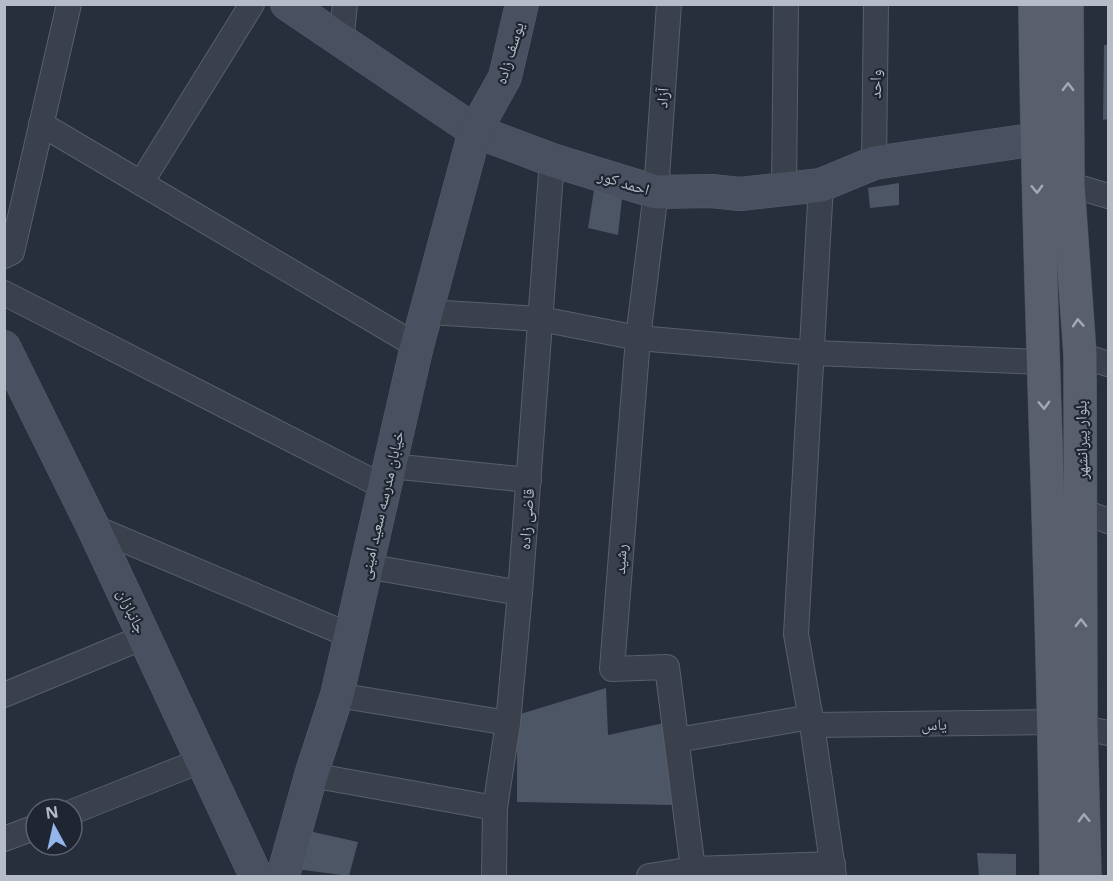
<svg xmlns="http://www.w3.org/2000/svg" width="1113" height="881" viewBox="0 0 1113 881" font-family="'Noto Sans','Noto Naskh Arabic',sans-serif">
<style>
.building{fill:#4d5664}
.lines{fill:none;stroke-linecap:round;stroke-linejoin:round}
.street-casing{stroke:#585f6a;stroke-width:26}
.secondary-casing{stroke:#585f6a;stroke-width:34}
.primary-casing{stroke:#434a55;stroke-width:34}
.street{stroke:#3a414c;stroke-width:24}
.secondary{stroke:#49505f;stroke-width:33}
.primary{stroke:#59606c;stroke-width:33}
.oneway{stroke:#a3aab5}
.labels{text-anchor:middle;stroke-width:4.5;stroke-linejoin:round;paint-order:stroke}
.street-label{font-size:16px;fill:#b6bcc7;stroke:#1f2631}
</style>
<rect width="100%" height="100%" fill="#272f3c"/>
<g class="building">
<path d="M1104,45H1108V119L1103,120Z"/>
<path d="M899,183V205L870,208L868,188Z"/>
<path d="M594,190L622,198L618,235L588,228Z"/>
<path d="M606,688L608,735L664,723L674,805L517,802V715Z"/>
<path d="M309,831L358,842L349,876L296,869Z"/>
<path d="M977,853L1016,854V876H979Z"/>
</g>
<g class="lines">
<g class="street-casing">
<g id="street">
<path d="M669,4L656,192L638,338L612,669L667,667L693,869"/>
<path d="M341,43L345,4"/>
<path d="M41,124L417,346"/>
<path d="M874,163L876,4"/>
<path d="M141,183L252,4"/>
<path d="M1068,184L1108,196"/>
<path d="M821,185L796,634L812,725L834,876"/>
<path d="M784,189L786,4"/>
<path d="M4,256L12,252L69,4"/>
<path d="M4,293L386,488"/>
<path d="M428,312L541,319L638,338L813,353L1042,362"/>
<path d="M1080,355L1108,364"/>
<path d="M391,466L529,480"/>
<path d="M1082,511L1108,521"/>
<path d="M93,527L351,636"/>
<path d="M366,566L520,593"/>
<path d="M4,695L144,637"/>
<path d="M337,695L508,723"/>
<path d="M812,725L1055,722L1108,733"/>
<path d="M677,740L811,717"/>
<path d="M311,775L495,808"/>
<path d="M72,812L200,761"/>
<path d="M4,839L36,827"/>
<path d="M494,876L495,808L508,723L520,593L552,160"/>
<path d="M649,876L693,869L833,864"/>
</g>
</g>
<g class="secondary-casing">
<g id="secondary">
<path d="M287,4L475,131L552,160L656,192L711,191L740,194L821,185L874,163L1065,135"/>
<path d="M4,347L93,527L256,876"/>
<path d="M283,876L311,775L337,695L417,346L475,131L505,77L522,4"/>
</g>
</g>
<g class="primary-casing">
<g id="primary">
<path d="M1035,4C1038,295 1054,586 1056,876"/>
<path d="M1067,4L1068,184L1080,355L1081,726L1085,876"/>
</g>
</g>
<use href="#street" class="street"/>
<use href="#secondary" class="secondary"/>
<use href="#primary" class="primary"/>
</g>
<defs><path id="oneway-chevron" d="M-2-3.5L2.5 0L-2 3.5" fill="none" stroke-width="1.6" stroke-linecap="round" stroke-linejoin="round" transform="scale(1.5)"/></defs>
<g class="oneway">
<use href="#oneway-chevron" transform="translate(1068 87) rotate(-90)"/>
<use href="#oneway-chevron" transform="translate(1037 189) rotate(88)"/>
<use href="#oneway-chevron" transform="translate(1078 323) rotate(-94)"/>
<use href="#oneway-chevron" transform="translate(1044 405) rotate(88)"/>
<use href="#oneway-chevron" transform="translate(1081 623) rotate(-90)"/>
<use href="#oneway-chevron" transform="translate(1084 818) rotate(-92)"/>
</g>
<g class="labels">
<g class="street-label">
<text transform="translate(509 53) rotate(-73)" y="6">یوسف زاده</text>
<text transform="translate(875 84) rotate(-89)" y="6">واحد</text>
<text transform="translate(662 98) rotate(-86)" y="6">آزاد</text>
<text transform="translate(624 182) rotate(17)" y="6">احمد کور</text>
<text transform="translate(1081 440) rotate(-91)" y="6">بلوار پیرانشهر</text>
<text transform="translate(381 505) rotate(-77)" y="6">خیابان مدرسه سعید امینی</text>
<text transform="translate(526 519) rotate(-86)" y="6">قاضی زاده</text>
<text transform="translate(620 559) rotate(-86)" y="6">رشید</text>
<text transform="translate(132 611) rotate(65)" y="6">جانبازان</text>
<text transform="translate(934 724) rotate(-1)" y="6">یاس</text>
</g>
</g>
<rect width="1113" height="881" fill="none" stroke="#b6bcc7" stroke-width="12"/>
<g transform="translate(54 827) rotate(352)"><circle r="28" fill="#1f2631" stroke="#5b626d" stroke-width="1.5"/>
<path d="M0-4.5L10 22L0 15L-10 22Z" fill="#95b5ed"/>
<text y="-9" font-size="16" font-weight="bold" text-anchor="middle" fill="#b6bcc7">N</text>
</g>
</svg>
